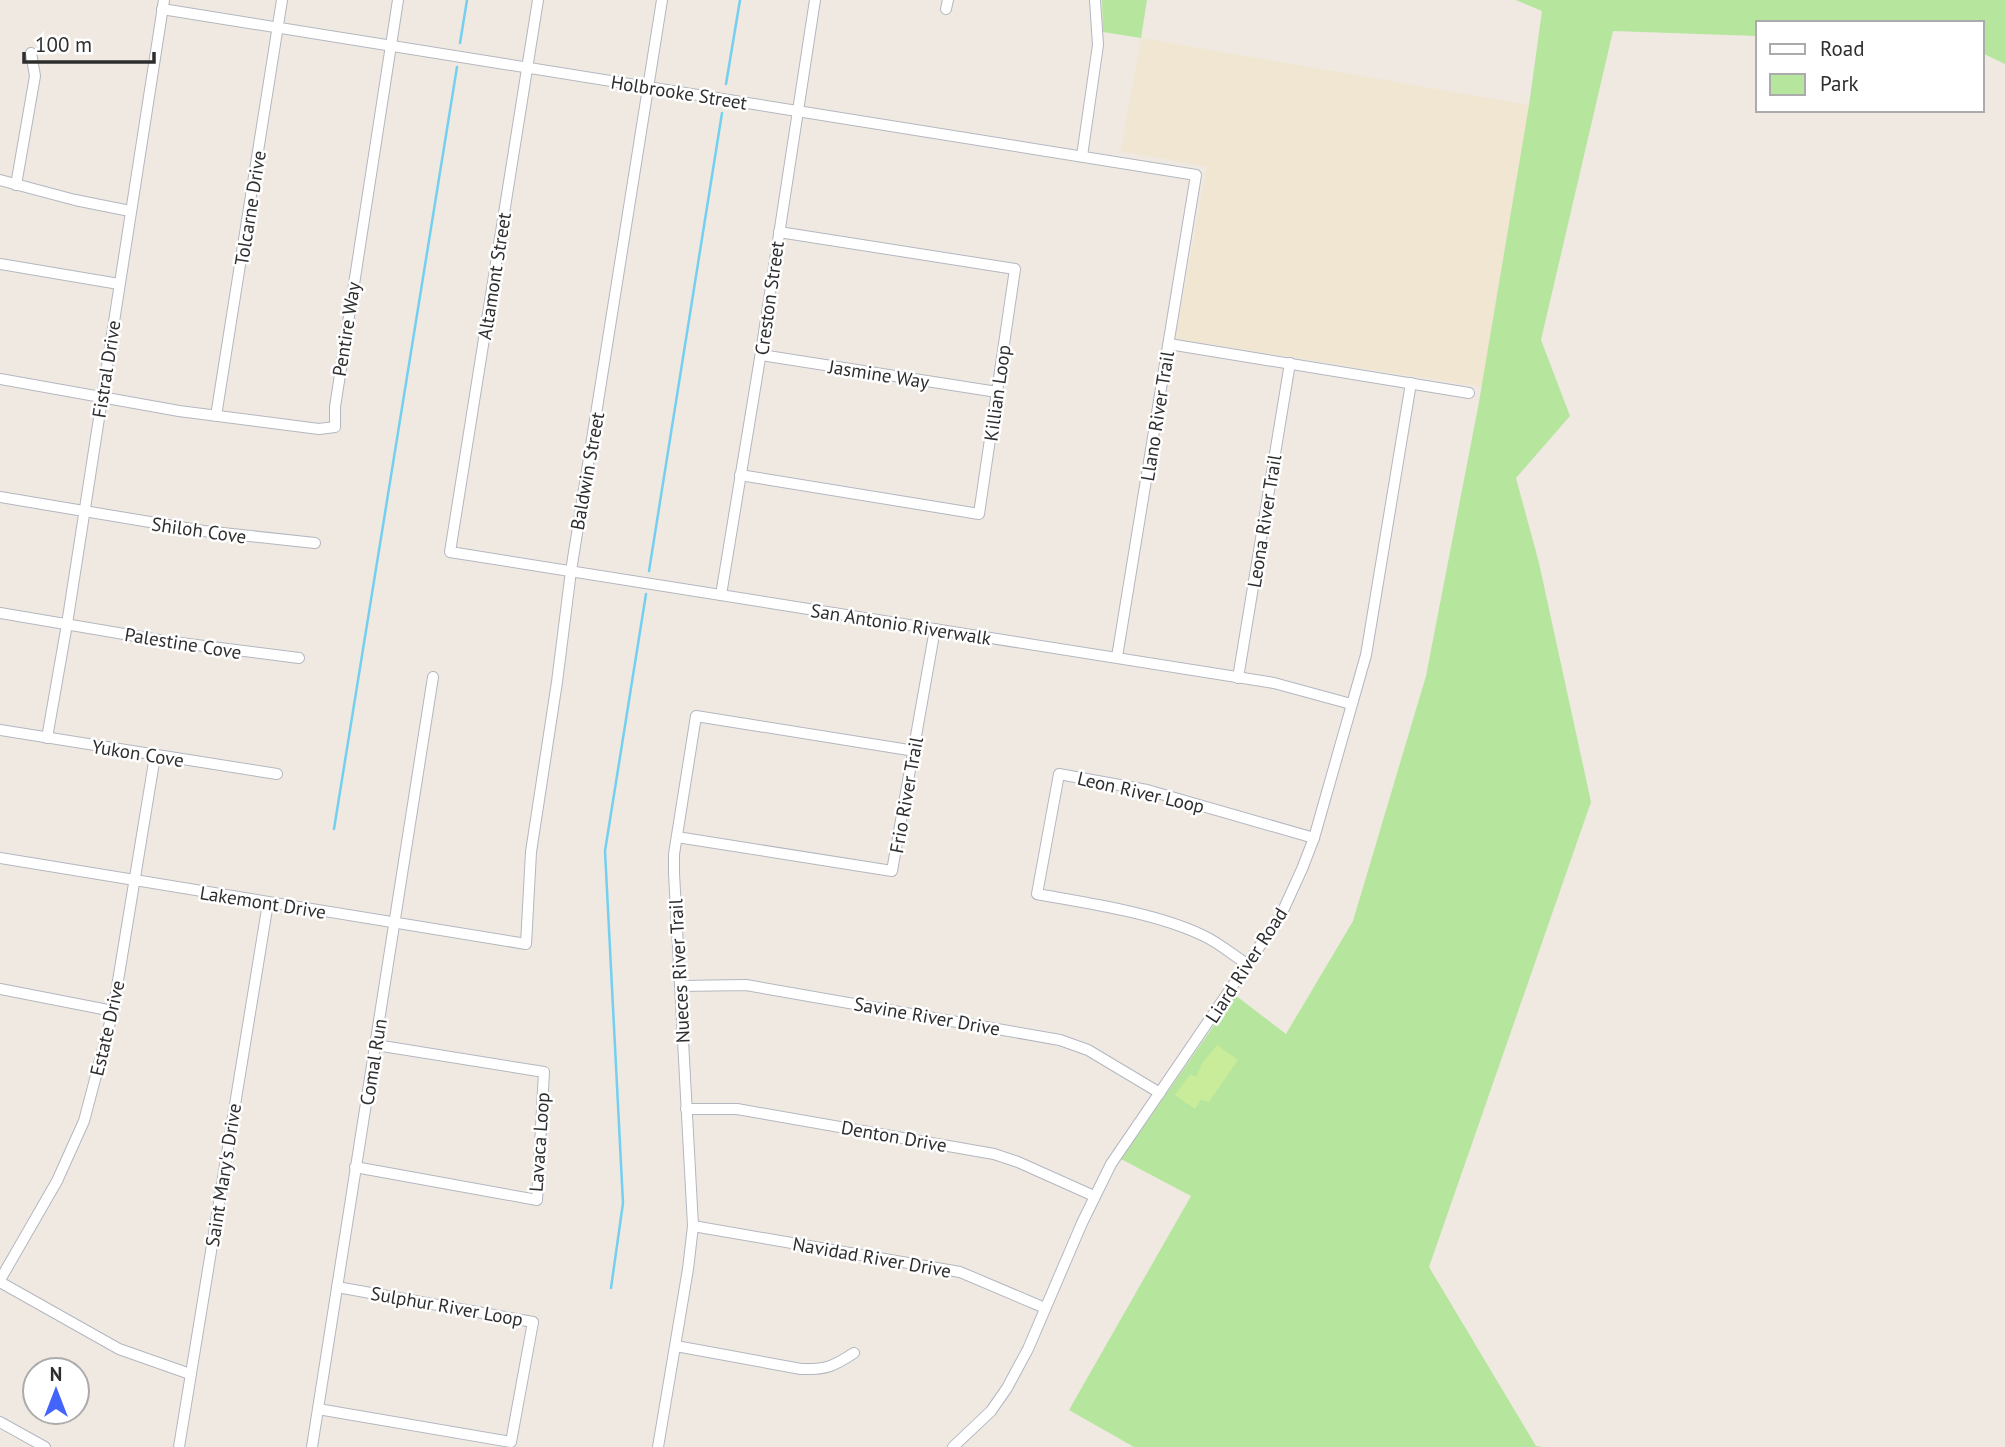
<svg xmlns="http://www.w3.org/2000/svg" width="2005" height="1447" viewBox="0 0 2005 1447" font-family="'PT Sans',sans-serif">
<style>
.education{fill:#f0e6d1}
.green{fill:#b6e59e}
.pitch{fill:#c9ec9a}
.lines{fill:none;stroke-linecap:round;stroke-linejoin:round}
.stream{stroke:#75cff0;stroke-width:2.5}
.street-casing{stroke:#b4b7c1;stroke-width:12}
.street{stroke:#fff;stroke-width:10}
.labels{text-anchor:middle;stroke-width:5;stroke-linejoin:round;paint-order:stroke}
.street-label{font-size:19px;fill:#2e2e2e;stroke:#fff}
</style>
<rect width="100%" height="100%" fill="#efe9e1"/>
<path class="education" d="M1141,38L1529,105L1482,387L1175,339L1207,167L1121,151Z"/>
<g class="green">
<path d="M1102,0H1147L1141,38L1103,32Z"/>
<path d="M1516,0H2005V64L1982,53V23H1758V36L1613,31L1541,340L1570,416L1516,478L1539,563L1591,802L1429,1267L1536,1446L1543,1447H1134L1069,1410L1191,1196L1121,1159L1235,995L1286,1034L1353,921L1426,676L1479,402L1529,105L1542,11Z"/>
</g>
<path class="pitch" d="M1217,1045L1238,1060L1209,1102L1201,1100L1195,1109L1175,1095L1190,1074L1196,1077L1203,1062Z"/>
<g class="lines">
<g class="stream">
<path d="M460,43L467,0"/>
<path d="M726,84L740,0"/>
<path d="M649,571L722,113"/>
<path d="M334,829L457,67"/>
<path d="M611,1288L623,1203L605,851L646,594"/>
</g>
<g class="street-casing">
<g id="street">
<path d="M538,0L450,552L1274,683L1351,704"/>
<path d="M162,9L1196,175L1117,657"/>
<path d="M946,9L948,0"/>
<path d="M1082,156L1098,45L1095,0"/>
<path d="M0,180L75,200L130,211"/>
<path d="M16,185L35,76L31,53"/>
<path d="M0,264L119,284"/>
<path d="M1169,344L1469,393"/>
<path d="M761,355L997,392"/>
<path d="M0,379L179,411L319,429L335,427V407L398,0"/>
<path d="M216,416L282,0"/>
<path d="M740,475L979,514L1015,269L779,232"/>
<path d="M0,497L204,531L315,543"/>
<path d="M721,595L761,352L815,0"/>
<path d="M0,613L165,641L299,658"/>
<path d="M1238,678L1290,363"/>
<path d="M0,730L277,774"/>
<path d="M47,738L67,624L164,0"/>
<path d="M677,837L892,871L935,629"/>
<path d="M0,858L526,944L531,852L557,682L571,571L662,0"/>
<path d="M1248,965C1233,955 1218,942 1202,935C1156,913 1087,903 1037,894L1059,774L1147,790L1314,838"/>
<path d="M680,986L746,985L1060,1040L1088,1050L1160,1093"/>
<path d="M0,989L113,1011"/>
<path d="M686,1109H737L994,1154L1018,1162L1094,1196"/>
<path d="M355,1167L537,1200L544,1072L376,1045"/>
<path d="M693,1226L960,1272L1045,1308"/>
<path d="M0,1280L57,1181L84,1121L113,1011L155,756"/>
<path d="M0,1282L119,1349L190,1374"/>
<path d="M676,1346L801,1369C826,1370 834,1366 854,1353"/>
<path d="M318,1409L511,1442L533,1322L337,1287"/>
<path d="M0,1422L45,1447"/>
<path d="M179,1447L268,903"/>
<path d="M312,1447L433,677"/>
<path d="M658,1447L688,1269L693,1226L674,873V854L696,716L915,751"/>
<path d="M953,1447L991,1411L1007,1388L1028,1349L1082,1223L1111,1164L1281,915L1302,869L1314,838L1366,655L1411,383"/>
</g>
</g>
<use href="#street" class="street"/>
</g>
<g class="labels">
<g class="street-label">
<text transform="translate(679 92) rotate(9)" y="7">Holbrooke Street</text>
<text transform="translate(250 208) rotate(-81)" y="7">Tolcarne Drive</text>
<text transform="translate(494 276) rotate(-81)" y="7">Altamont Street</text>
<text transform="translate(769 298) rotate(-82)" y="7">Creston Street</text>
<text transform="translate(346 329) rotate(-81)" y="7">Pentire Way</text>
<text transform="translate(106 369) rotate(-81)" y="7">Fistral Drive</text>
<text transform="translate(879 374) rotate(9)" y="7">Jasmine Way</text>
<text transform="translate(997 393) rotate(-82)" y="7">Killian Loop</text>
<text transform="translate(1157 416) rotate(-81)" y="7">Llano River Trail</text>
<text transform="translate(587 471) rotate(-80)" y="7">Baldwin Street</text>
<text transform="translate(1264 521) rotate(-81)" y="7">Leona River Trail</text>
<text transform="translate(199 530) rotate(8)" y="7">Shiloh Cove</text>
<text transform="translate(901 624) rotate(9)" y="7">San Antonio Riverwalk</text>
<text transform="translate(183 643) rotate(9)" y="7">Palestine Cove</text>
<text transform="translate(138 753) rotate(9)" y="7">Yukon Cove</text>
<text transform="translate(1141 792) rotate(13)" y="7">Leon River Loop</text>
<text transform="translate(906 795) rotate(-80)" y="7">Frio River Trail</text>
<text transform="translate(263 902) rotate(9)" y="7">Lakemont Drive</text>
<text transform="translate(1246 965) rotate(-57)" y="7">Liard River Road</text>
<text transform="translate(679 971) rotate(-93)" y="7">Nueces River Trail</text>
<text transform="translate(927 1016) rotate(10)" y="7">Savine River Drive</text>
<text transform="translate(107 1028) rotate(-77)" y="7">Estate Drive</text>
<text transform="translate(373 1062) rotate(-81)" y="7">Comal Run</text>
<text transform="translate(894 1136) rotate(10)" y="7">Denton Drive</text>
<text transform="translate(539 1142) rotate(-86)" y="7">Lavaca Loop</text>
<text transform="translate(223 1175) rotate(-81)" y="7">Saint Mary's Drive</text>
<text transform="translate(872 1257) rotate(10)" y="7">Navidad River Drive</text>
<text transform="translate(447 1306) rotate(10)" y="7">Sulphur River Loop</text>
</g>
</g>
<rect x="1756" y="21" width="228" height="91" fill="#ffffff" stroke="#ababab" stroke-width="2"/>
<rect x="1770" y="44" width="35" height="10" fill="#ffffff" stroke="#ababab" stroke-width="2"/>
<text x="1820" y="56" font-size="21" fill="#2e2e2e">Road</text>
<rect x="1770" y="74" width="35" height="21" fill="#b6e59e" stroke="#ababab" stroke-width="2"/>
<text x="1820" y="91" font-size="21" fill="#2e2e2e">Park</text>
<g transform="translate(56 1391)"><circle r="33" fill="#ffffff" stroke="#ababab" stroke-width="2"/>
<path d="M0-5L12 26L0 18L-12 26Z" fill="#4264fb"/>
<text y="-10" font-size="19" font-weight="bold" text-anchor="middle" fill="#2e2e2e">N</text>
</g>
<path d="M24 52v10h130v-10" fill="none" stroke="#2e2e2e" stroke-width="3.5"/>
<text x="35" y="52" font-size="21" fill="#2e2e2e" stroke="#ffffff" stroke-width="5" paint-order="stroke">100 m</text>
</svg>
